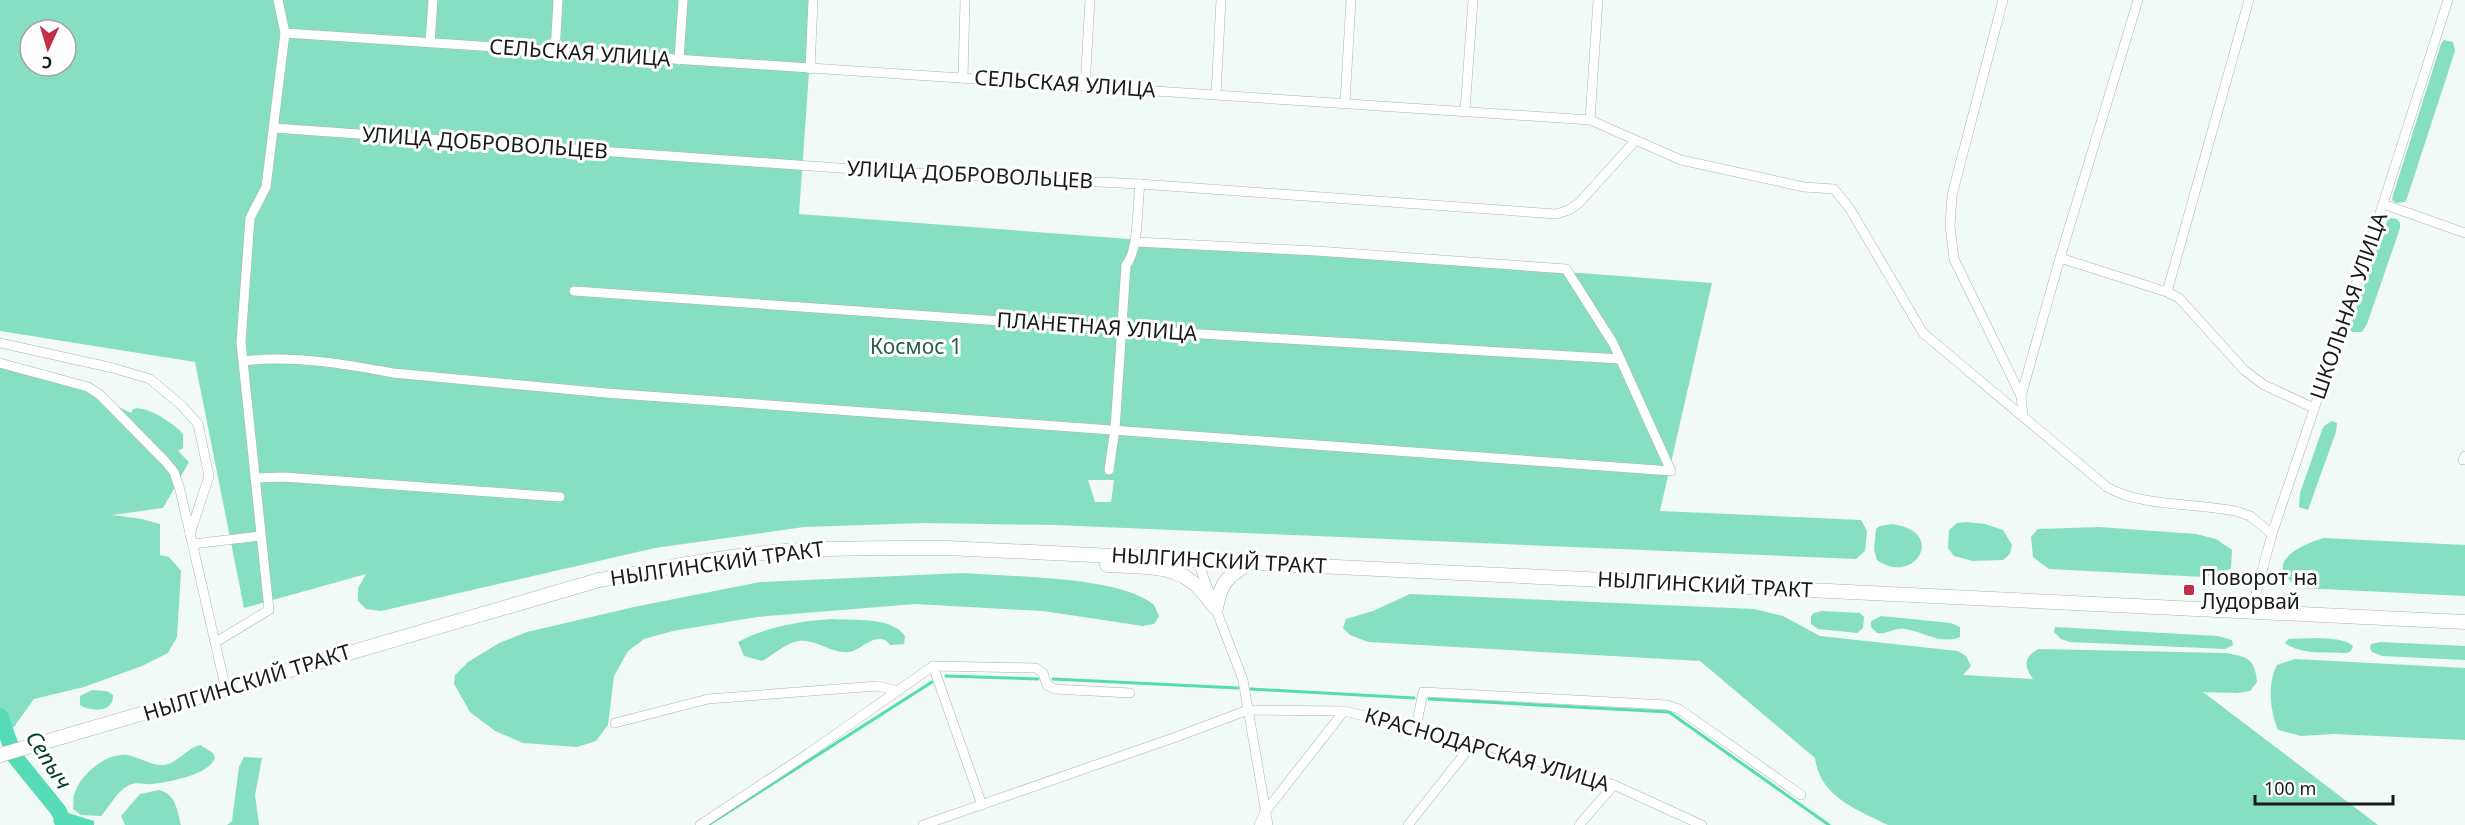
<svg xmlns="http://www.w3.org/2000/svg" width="2465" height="825" viewBox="0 0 2465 825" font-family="'Noto Sans',sans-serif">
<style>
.green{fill:#86dfc2;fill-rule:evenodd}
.water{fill:#55dbb5}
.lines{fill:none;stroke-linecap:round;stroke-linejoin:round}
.stream{stroke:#55dbb5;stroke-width:3}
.river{stroke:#55dbb5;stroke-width:16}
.minor-casing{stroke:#acb4b1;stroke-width:10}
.secondary-casing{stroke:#acb4b1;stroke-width:15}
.minor{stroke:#fff;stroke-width:9}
.secondary{stroke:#fff;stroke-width:14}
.poi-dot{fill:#bf2f48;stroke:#fff;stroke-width:2}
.labels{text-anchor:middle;stroke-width:6;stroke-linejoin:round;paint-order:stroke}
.street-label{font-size:21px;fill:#191c1a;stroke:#fff}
.park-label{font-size:21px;fill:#275d4d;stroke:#fff}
.poi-label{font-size:21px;fill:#191c1a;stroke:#fff;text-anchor:start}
.water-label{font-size:22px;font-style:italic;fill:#003d2e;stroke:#fff}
</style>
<rect width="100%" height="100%" fill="#f1faf7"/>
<g class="green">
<path d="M0,0H814L799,214L1712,283L1660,511L1861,520L1867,531L1865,551L1856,559L1056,525L923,523L804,527L655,548L381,611L366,609L358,601V588L366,574L244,608L195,362L0,331ZM30,30H66V66H30ZM1088,480H1114L1111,502H1095Z"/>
<path d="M2444,40L2453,42L2455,51L2407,198L2405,202L2396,203L2392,200L2393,195L2441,44Z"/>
<path d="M2388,218L2397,219L2400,223V228L2367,324L2362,332H2353L2349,329Z"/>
<path d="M0,362L87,391L131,413L133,409C145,404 175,424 183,434V448L178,451L189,462L163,508L112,515L142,519L160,524V555L169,557L181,571L177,637L168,653L142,666L84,687L34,699L14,727L0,734Z"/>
<path d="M2332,421L2337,423L2336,432L2308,510L2299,507L2300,493L2322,430L2324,426Z"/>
<path d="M1966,522L1985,524L2003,530L2012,545L2010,554L2003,560L1973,561L1954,556L1948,548L1949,530L1957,523Z"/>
<path d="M1891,524C1949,531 1914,587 1877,560L1874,550L1876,529L1880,526Z"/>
<path d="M2099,527L2196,534L2216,539L2232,550L2231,569L2204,577L2049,569L2033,557L2031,537L2038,529Z"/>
<path d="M2324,538L2465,545V596L2302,588C2259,567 2297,545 2324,538Z"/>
<path d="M964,573C1010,577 1118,576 1153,604C1156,607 1157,613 1159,616L1154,624L1143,626L1043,611L915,604L757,617L673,631L644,639L628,651L614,676L608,725L596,741L577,747L523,743L495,731L470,712L454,684L455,675L468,662L499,643L527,632L634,607L760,582Z"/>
<path d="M1410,594L1754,609L1783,616L1820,636L1958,651L1966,656L1971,666L1963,675L2033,679C2024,667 2023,658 2038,649L2226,653C2247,657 2255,658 2257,682L2250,691L2237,693L2203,692L2378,825H1888C1856,809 1820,797 1815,758L1700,661L1368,642L1350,635L1343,628L1346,619L1373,611Z"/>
<path d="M1822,611L1860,613L1864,617L1863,628L1857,633L1818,629L1811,624V616L1814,613Z"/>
<path d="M1881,616L1951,623L1960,627V637C1941,645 1924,632 1905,629C1894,627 1886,635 1877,633L1871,627V621Z"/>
<path d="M831,619C854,621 891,616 905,636L904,644L890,645C878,628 861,651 849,652C831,654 817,639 799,641C786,642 774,655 762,661L744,656L738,642C765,627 801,621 831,619Z"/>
<path d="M2055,627L2218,636L2232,640L2233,645L2225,649L2070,642L2061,639L2054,632Z"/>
<path d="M2288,639C2304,639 2342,635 2353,646L2351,651L2347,653C2327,652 2301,655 2285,643Z"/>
<path d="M2380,642L2465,646V660L2382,656L2372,652L2370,648L2371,644Z"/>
<path d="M2295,659L2465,668V740L2334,734L2301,736L2278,730C2270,710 2267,684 2277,665Z"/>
<path d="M92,690L107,691L113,695C114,713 91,712 80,705V696Z"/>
<path d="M200,745L213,753L215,758C209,775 169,782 152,784C144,785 137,781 129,785C117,791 110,806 101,816L81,815L73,809C74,804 73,799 74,795C80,774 106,753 127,755C140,757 151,766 163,765C178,764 186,748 200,745Z"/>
<path d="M244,757L262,758L255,795L259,825H227L232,821L239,767Z"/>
<path d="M159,790C176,794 177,810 181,825H125L121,816L140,794Z"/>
</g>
<path class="water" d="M58,810L94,821V825H55L53,821Z"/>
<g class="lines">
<g class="stream">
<path d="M946,676L1038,679"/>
<path d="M1053,679L1238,688"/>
<path d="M1251,689L1414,698"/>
<path d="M1429,699L1669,712L1829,825"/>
<path d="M708,825L932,682"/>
</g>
<path class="river" d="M0,716L15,757L58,810L66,825"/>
<g class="minor-casing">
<g id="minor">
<path d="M2003,0L1952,195L1950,226L1954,259L2021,396L2023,415"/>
<path d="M285,33L1590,120L1681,160L1804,187L1834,189L1850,209L1923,333L2107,487C2140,507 2200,503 2239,512L2250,516L2272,534"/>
<path d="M430,43L433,0"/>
<path d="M555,52L558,0"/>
<path d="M679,60L683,0"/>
<path d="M810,69L813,0"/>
<path d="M963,78L965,0"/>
<path d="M1085,86L1090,0"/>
<path d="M1216,94L1221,0"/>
<path d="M1345,103L1351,0"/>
<path d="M1465,111L1473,0"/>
<path d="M1590,120L1598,0"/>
<path d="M274,128L895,172L1140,184L1556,214L1569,210L1579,203L1635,141"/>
<path d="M2383,204L2465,233"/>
<path d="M2060,258L2167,292L2179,298L2244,370L2264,385L2314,408"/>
<path d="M574,291L1101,328L1620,359"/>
<path d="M2167,292L2249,0"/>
<path d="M0,343L113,368L150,379L181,405L198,424L209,476L190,534"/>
<path d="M244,361C293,355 345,364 393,373L606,393L1671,471L1613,343L1566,269L1317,251L1136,242"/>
<path d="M0,363L88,387L100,395L165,461L174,472L180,490L226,690"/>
<path d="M2021,396L2060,258L2138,0"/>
<path d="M2463,460L2465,456"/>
<path d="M1109,470L1115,429L1126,265C1139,250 1137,206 1140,184"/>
<path d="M255,478L284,477L560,497"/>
<path d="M193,544L261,536"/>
<path d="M1197,560L1243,680L1268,825"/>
<path d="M2251,612L2272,534L2383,204L2448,0"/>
<path d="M216,642L269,610L241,342L250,218L266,187L285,33L278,0"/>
<path d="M933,666L982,805"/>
<path d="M615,723L708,699L877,686L898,691"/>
<path d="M1416,728L1423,692L1667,705L1679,709L1801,795"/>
<path d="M700,825L809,753L933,666L1036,668L1043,673L1047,685L1054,689L1130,693"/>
<path d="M923,825L1176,737L1248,710L1344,711L1474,742L1614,785L1702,825"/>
<path d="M1259,825L1265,812L1344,711"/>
<path d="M1408,825L1474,742"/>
<path d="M1579,825L1614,785"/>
</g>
</g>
<g class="secondary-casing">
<g id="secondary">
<path d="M1107,565C1139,567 1177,563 1200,589C1206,595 1210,602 1216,608"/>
<path d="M1216,608C1221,581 1228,576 1251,562"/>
<path d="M0,755L599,580C660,569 723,556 786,551C839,547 893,548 947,548L2465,622"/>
</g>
</g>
<use href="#minor" class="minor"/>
<use href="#secondary" class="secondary"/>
</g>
<rect class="poi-dot" x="2183" y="584" width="12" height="12" rx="3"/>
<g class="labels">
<g class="street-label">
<text transform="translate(580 53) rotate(4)" y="7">СЕЛЬСКАЯ УЛИЦА</text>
<text transform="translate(1065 84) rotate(4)" y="7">СЕЛЬСКАЯ УЛИЦА</text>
<text transform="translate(485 143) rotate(4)" y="7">УЛИЦА ДОБРОВОЛЬЦЕВ</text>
<text transform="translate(970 175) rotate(3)" y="7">УЛИЦА ДОБРОВОЛЬЦЕВ</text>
<text transform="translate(2349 306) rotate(-71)" y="7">ШКОЛЬНАЯ УЛИЦА</text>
<text transform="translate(1097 327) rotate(4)" y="7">ПЛАНЕТНАЯ УЛИЦА</text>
<text transform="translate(1219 561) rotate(3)" y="7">НЫЛГИНСКИЙ ТРАКТ</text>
<text transform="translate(717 564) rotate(-8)" y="7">НЫЛГИНСКИЙ ТРАКТ</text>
<text transform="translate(1705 585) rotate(3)" y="7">НЫЛГИНСКИЙ ТРАКТ</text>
<text transform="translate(247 683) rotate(-17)" y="7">НЫЛГИНСКИЙ ТРАКТ</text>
<text transform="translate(1487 750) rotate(16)" y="7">КРАСНОДАРСКАЯ УЛИЦА</text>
</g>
<g class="park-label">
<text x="916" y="354">Космос 1</text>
</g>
<g class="poi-label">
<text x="2201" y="585">Поворот на<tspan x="2201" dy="24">Лудорвай</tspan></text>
</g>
<g class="water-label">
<text transform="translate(49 760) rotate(57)" y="8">Сепыч</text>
</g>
</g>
<g transform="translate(48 48) rotate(184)"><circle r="28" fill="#ffffff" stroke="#a3a4a3" stroke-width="1.5"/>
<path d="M0-4.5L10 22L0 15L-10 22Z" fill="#bf2f48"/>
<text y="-9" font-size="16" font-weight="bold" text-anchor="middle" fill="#191c1a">С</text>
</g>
<path d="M2255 795v9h138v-9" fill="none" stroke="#191c1a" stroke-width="3"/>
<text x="2264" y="795" font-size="18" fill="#191c1a" stroke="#ffffff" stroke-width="4.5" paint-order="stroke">100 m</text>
</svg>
